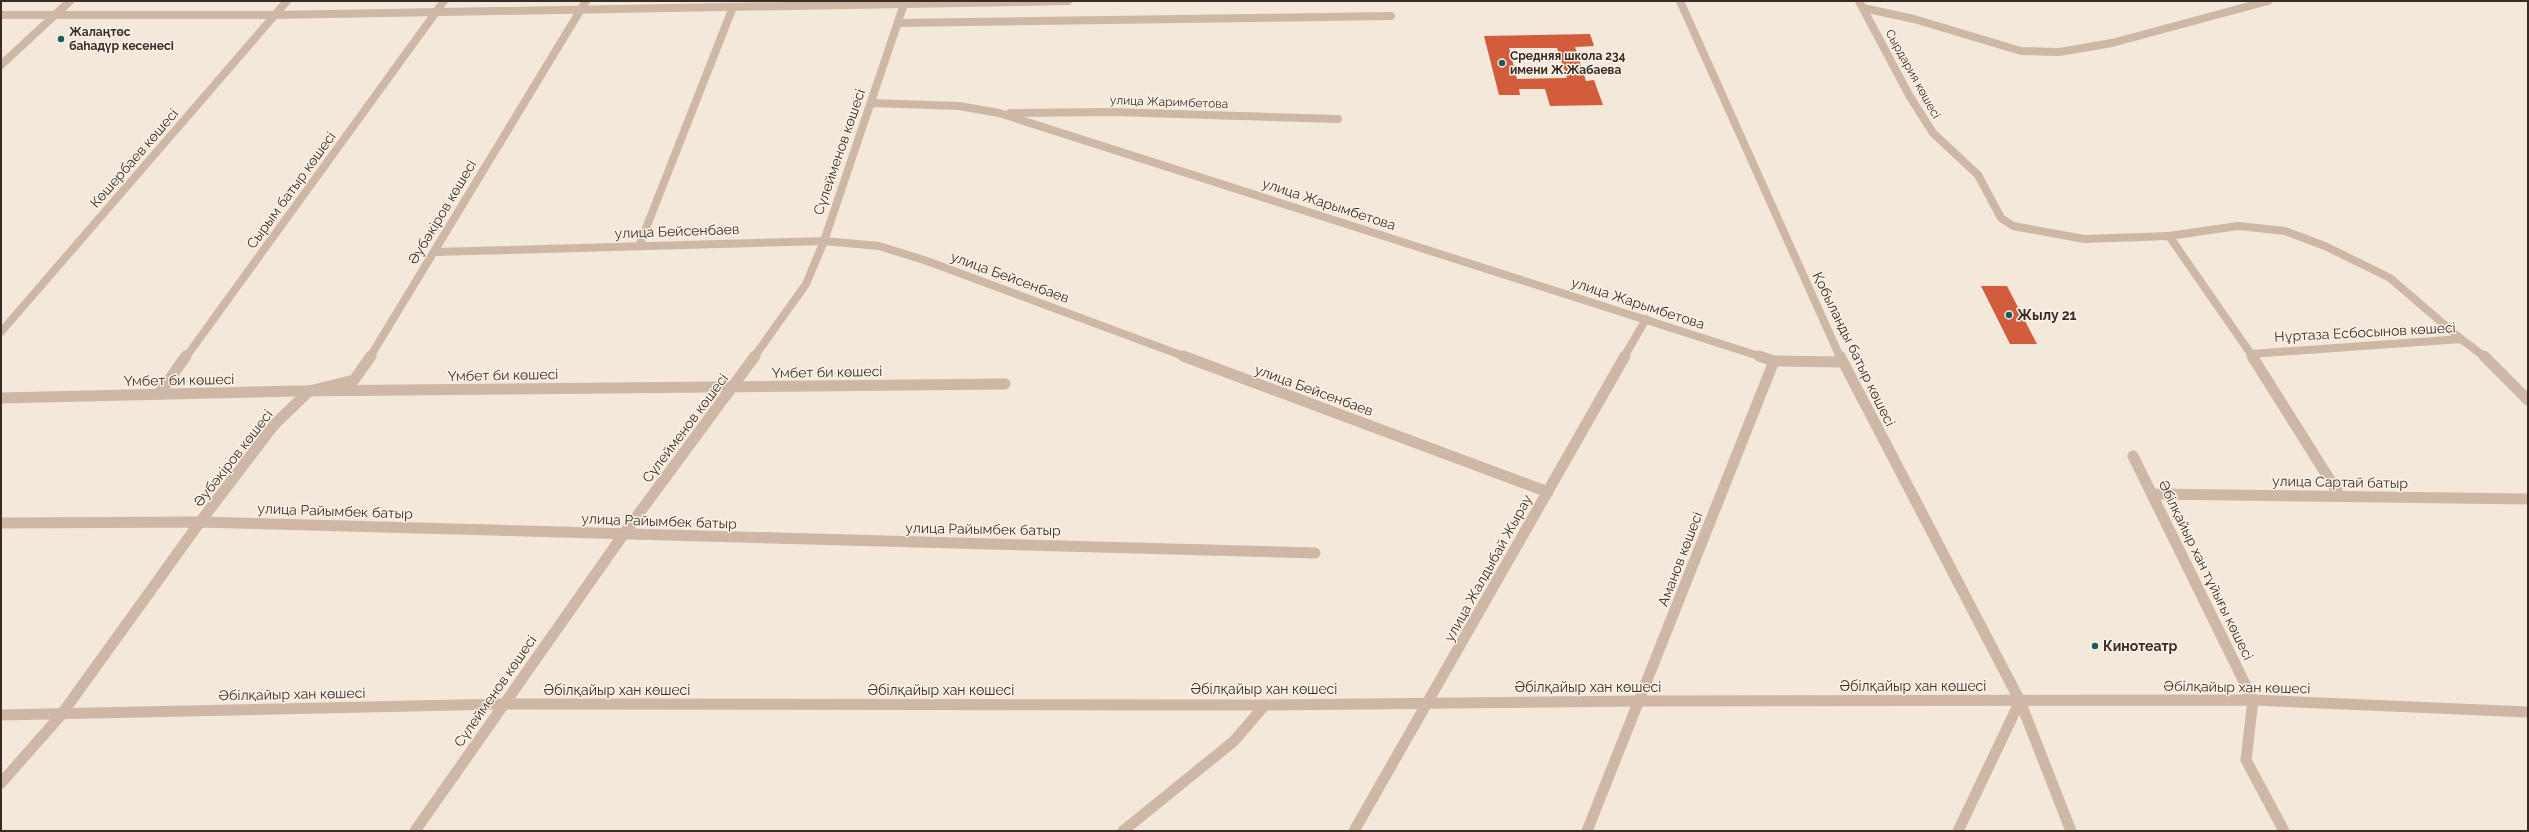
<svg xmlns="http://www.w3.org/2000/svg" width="2529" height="832" viewBox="0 0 2529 832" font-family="Raleway,sans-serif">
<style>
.building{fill:#d25c3b;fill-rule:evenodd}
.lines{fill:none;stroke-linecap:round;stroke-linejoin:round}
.minor-far1{stroke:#ceb7a5;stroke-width:8}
.minor{stroke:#ceb7a5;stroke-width:11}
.poi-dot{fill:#185c5f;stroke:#fbf2e7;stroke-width:1.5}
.labels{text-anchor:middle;stroke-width:3;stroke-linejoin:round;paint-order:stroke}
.far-poi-label{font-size:12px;font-weight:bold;fill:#392c27;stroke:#fbf2e7;text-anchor:start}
.far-street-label{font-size:12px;fill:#392c27;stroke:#fbf2e7}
.street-label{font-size:14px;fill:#392c27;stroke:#fbf2e7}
.poi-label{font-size:14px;font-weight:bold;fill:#392c27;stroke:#fbf2e7;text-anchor:start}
</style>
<rect width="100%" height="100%" fill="#f4e8da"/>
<g class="building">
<path d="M1590,34L1594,46L1575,47L1586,81L1594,80L1603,105L1550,106L1545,89H1519L1520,95H1499L1484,36ZM1509,48H1557L1567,78L1517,79Z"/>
<path d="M1981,286H2007L2037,344H2010Z"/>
</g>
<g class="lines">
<g class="minor-far1">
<path d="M1680,1L1840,357"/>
<path d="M1859,1L1909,95L1933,133L1978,175L2001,218L2013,226L2084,239L2169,236L2253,357"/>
<path d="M1863,8L1914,19L2021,51L2059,52L2112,43L2268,1"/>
<path d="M1,15H275L1068,1"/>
<path d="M898,23L1391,16"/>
<path d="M1,65L70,1"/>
<path d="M871,103L959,106L999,113L1762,357"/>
<path d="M1010,113L1113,112L1338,119"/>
<path d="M2169,236L2238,226L2285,231L2325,246L2390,278L2461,339"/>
<path d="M639,246L733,7"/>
<path d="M435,252L824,241L879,246L927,261L1186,357"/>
<path d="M1,332L287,1"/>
<path d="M2251,354L2461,339L2485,357"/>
<path d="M186,357L444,1"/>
<path d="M370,357L586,1"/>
<path d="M754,357L806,284L824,241L904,4"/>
<path d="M1624,357L1646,319"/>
</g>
<g class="minor">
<path d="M1183,356L1548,492"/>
<path d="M1759,356L1774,361"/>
<path d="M1840,356L2020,701L2071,831"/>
<path d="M2252,356L2340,496"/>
<path d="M2484,356L2528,400"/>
<path d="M159,394L186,356"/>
<path d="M1,398L297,391L1005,384"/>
<path d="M2133,456L2253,700L2246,760L2284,831"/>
<path d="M2152,494L2528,499"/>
<path d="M1,523L200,522L1315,553"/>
<path d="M1,715L502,704L1265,705L1640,701L2253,700L2528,712"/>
<path d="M1,783L61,715L200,522L274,425L309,391L354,380L371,356"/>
<path d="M415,831L623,535L755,356"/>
<path d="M1123,831L1234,741L1265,705"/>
<path d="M1354,831L1625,356"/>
<path d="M1587,831L1774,361L1842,362"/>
<path d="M1958,831L2020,701"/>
</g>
</g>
<g class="poi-dot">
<circle cx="61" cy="39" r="4"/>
<circle cx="1502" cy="63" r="4"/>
<circle cx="2009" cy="315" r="4"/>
<circle cx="2095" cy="646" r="4"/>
</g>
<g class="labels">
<g class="far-poi-label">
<text x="69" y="36">Жалаңтөс<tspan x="69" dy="14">баһадүр кесенесі</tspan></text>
<text x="1510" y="60">Средняя школа 234<tspan x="1510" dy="14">имени Ж.Жабаева</tspan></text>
</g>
<g class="far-street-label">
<text transform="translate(1913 74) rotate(61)" y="4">Сырдария көшесі</text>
<text transform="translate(1169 102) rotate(2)" y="4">улица Жаримбетова</text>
</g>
<g class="street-label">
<text transform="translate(839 152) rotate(-71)" y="5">Сүлейменов көшесі</text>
<text transform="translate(134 158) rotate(-49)" y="5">Көшербаев көшесі</text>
<text transform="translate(291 190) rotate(-54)" y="5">Сырым батыр көшесі</text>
<text transform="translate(1329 204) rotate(18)" y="5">улица Жарымбетова</text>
<text transform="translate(442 212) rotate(-59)" y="5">Әубәкіров көшесі</text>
<text transform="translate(677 231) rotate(-2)" y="5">улица Бейсенбаев</text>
<text transform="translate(1010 277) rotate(20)" y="5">улица Бейсенбаев</text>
<text transform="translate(1638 303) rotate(18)" y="5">улица Жарымбетова</text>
<text transform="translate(2365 332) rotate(-3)" y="5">Нұртаза Есбосынов көшесі</text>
<text transform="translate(1854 349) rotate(64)" y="5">Қобыланды батыр көшесі</text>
<text transform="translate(827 372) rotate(-1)" y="5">Үмбет би көшесі</text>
<text transform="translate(503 375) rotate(-1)" y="5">Үмбет би көшесі</text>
<text transform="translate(179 380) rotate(-1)" y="5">Үмбет би көшесі</text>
<text transform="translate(1314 390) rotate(20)" y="5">улица Бейсенбаев</text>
<text transform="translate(685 428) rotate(-53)" y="5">Сүлейменов көшесі</text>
<text transform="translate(233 458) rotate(-52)" y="5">Әубәкіров көшесі</text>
<text transform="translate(2340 482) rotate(1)" y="5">улица Сартай батыр</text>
<text transform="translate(335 511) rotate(2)" y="5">улица Райымбек батыр</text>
<text transform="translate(659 521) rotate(2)" y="5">улица Райымбек батыр</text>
<text transform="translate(983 529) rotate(1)" y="5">улица Райымбек батыр</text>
<text transform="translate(1680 559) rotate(-69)" y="5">Аманов көшесі</text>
<text transform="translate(1488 568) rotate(-61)" y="5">улица Жалдыбай Жырау</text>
<text transform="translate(2206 570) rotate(64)" y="5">Әбілқайыр хан тұйығы көшесі</text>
<text x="1913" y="691">Әбілқайыр хан көшесі</text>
<text x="1588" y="692">Әбілқайыр хан көшесі</text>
<text transform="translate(2237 687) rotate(1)" y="5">Әбілқайыр хан көшесі</text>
<text x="1264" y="694">Әбілқайыр хан көшесі</text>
<text x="617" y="695">Әбілқайыр хан көшесі</text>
<text x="941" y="695">Әбілқайыр хан көшесі</text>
<text transform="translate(495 691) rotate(-55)" y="5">Сүлейменов көшесі</text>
<text transform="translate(292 694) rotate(-1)" y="5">Әбілқайыр хан көшесі</text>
</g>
<g class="poi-label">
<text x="2017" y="320">Жылу 21</text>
<text x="2103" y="651">Кинотеатр</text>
</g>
</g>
<rect width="2529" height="832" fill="none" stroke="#392c27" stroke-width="4"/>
</svg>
